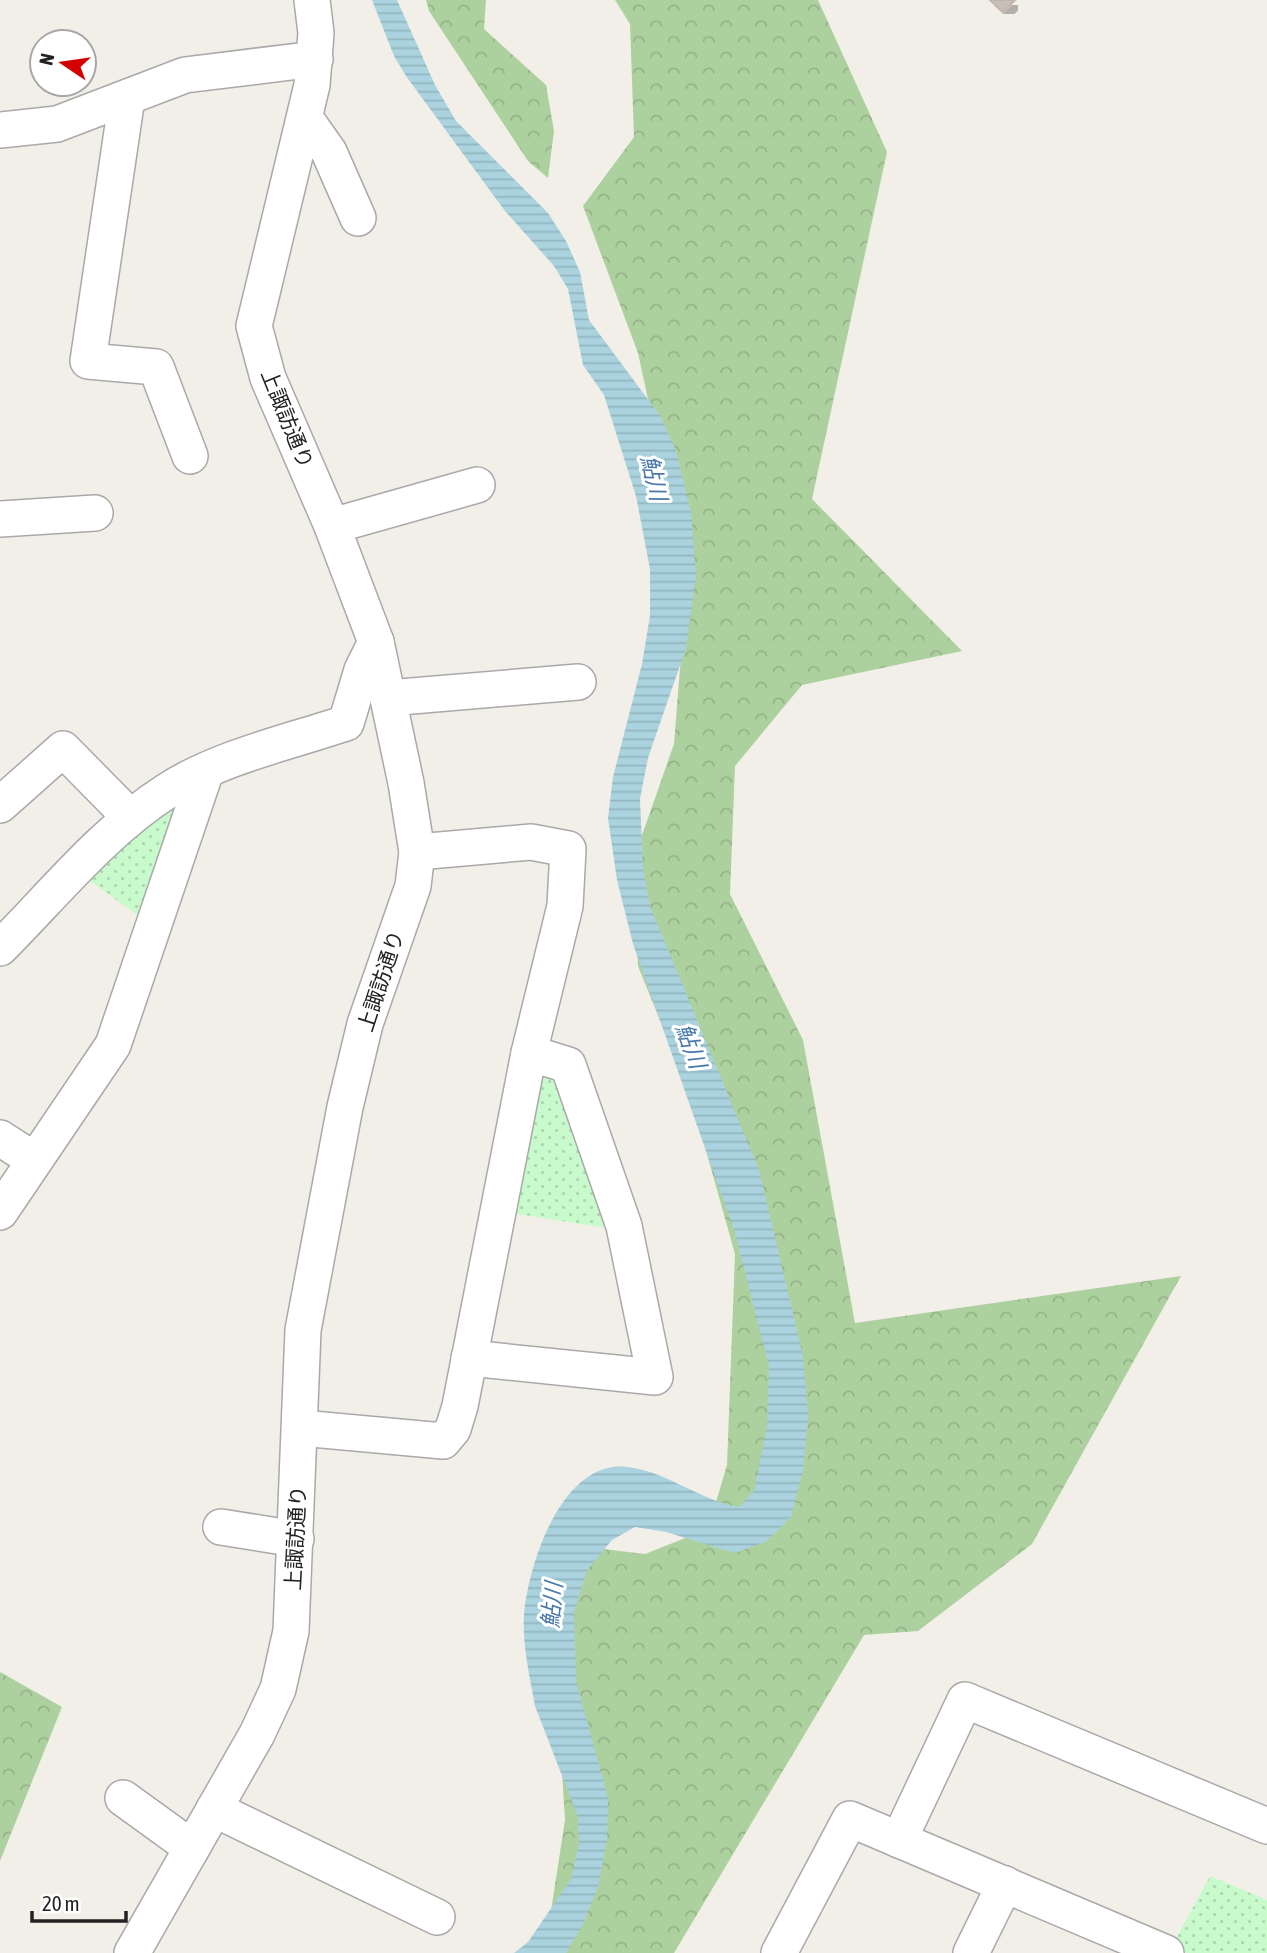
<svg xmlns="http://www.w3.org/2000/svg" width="1267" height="1953" viewBox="0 0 1267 1953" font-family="'Asap Condensed','Noto Sans JP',sans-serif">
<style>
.forest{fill:url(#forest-crowns)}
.park{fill:url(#park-dots)}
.water{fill:url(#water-rules)}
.building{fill:#c7bfb8;stroke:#c4b6ab;stroke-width:2;filter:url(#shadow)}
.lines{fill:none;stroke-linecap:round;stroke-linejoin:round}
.minor-casing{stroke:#a9a9a9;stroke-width:38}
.minor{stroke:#fff;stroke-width:35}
.labels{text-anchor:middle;stroke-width:6;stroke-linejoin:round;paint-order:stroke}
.street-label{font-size:21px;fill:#222;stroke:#fff}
.water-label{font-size:23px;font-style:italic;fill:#4a7aab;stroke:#fff}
</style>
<defs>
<pattern id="forest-crowns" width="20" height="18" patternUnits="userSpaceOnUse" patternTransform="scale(1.75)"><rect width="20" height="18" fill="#add19e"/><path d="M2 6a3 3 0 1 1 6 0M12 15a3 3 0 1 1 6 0" fill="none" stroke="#95b388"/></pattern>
<pattern id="park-dots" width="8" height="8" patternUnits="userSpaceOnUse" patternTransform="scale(1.75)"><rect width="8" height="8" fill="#c8facc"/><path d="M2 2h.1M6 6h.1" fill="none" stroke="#acd6af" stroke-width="1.8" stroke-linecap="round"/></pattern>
<pattern id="water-rules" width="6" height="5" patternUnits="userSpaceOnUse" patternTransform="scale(1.75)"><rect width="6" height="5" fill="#aad3df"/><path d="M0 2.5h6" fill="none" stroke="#92b5bf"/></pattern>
<filter id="shadow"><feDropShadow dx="6" dy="6" stdDeviation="0" flood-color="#0004"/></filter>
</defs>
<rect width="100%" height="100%" fill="#f2efe9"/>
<g class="forest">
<path d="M426,0H486L484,29L546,85L554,131L548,178L528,161L429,11Z"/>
<path d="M615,0H818L887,152L812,499L962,651L802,685L735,766L730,894L803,1040L855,1323L1181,1276L1032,1544L918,1631L864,1635L674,1953H529L551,1911L565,1820L559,1723L578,1546L645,1554L708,1529L727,1465L735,1254L691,1097L638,966L634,858L674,744L687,580L638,353L583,206L634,137L630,24Z"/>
<path d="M0,1672L62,1707L0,1861Z"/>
</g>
<g class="park">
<path d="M206,771L150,924L79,873Z"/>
<path d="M529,1053L568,1065L625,1231L498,1211Z"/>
<path d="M1210,1876L1267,1900V1953H1187L1172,1946Z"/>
</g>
<path class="water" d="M372,0H397L435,85L456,121L548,213L566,241L580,272L589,320L661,417L676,451L691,513L696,576L686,648L648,758L640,799L643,869L650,906L759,1170L803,1356L808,1417L803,1470L791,1517L767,1541L735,1553L666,1532L635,1527L612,1540L587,1570L574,1612L576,1681L608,1798L607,1840L598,1887L582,1926L566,1953H514L528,1942L571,1879L579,1844L578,1817L535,1706C530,1678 522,1644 524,1615C528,1565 562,1458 628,1467C668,1472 701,1501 739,1507L754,1491L767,1427L769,1366L735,1233L633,944L617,880L608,818L613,777L642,664L650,616V569L636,496L604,395L583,365L568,289L554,266L505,211L406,76L394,56Z"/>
<path class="building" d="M990,0H1015L1003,12Z"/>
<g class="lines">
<g class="minor-casing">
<g id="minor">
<path d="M127,98L88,361L156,367L190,456"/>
<path d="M305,118L329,152L358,218"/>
<path d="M0,130L57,124L185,75L315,59"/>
<path d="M0,519L95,513"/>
<path d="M332,526L477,485"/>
<path d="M388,698L578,682"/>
<path d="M0,805L63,749L130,817"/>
<path d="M0,948C53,895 103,832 167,791C217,758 289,742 346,723L362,670L376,642"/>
<path d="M0,1138L34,1160"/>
<path d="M0,1212L113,1045L206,771"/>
<path d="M469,1358L655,1377L624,1226L568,1065L529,1053"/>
<path d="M301,1428L443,1441L453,1429L460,1406L529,1053L565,906L568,849L531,842L417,852"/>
<path d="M221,1527L296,1539"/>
<path d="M123,1798L192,1848"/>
<path d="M214,1809L437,1917"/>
<path d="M899,1840L965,1700L1267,1826"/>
<path d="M132,1953L257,1734L278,1689L291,1631L303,1330L345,1107L365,1024L413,886L417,852L406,783L376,642L332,526L268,378L254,326L312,85L316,33L312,0"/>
<path d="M779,1953L850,1819L1166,1953"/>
<path d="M971,1953L1005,1884"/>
</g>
</g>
<use href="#minor" class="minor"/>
</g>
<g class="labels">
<g class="street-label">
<text transform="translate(287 419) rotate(68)" y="7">上諏訪通り</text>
<text transform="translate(381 981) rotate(-72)" y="7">上諏訪通り</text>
<text transform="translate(296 1538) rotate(-87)" y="7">上諏訪通り</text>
</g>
<g class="water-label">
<text transform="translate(654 478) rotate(77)" y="8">鮎川</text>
<text transform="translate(691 1046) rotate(70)" y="8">鮎川</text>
<text transform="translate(552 1605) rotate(-85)" y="8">鮎川</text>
</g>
</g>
<g transform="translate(63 63) rotate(283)"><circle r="33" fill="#ffffff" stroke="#a7a7a7" stroke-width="2"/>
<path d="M0-5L12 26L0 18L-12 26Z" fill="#d40000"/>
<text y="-10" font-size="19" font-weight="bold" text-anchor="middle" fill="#222222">N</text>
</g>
<path d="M32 1911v10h94v-10" fill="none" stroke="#222222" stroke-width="3.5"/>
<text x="42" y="1911" font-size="21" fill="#222222" stroke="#ffffff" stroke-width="5" paint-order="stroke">20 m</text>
</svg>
